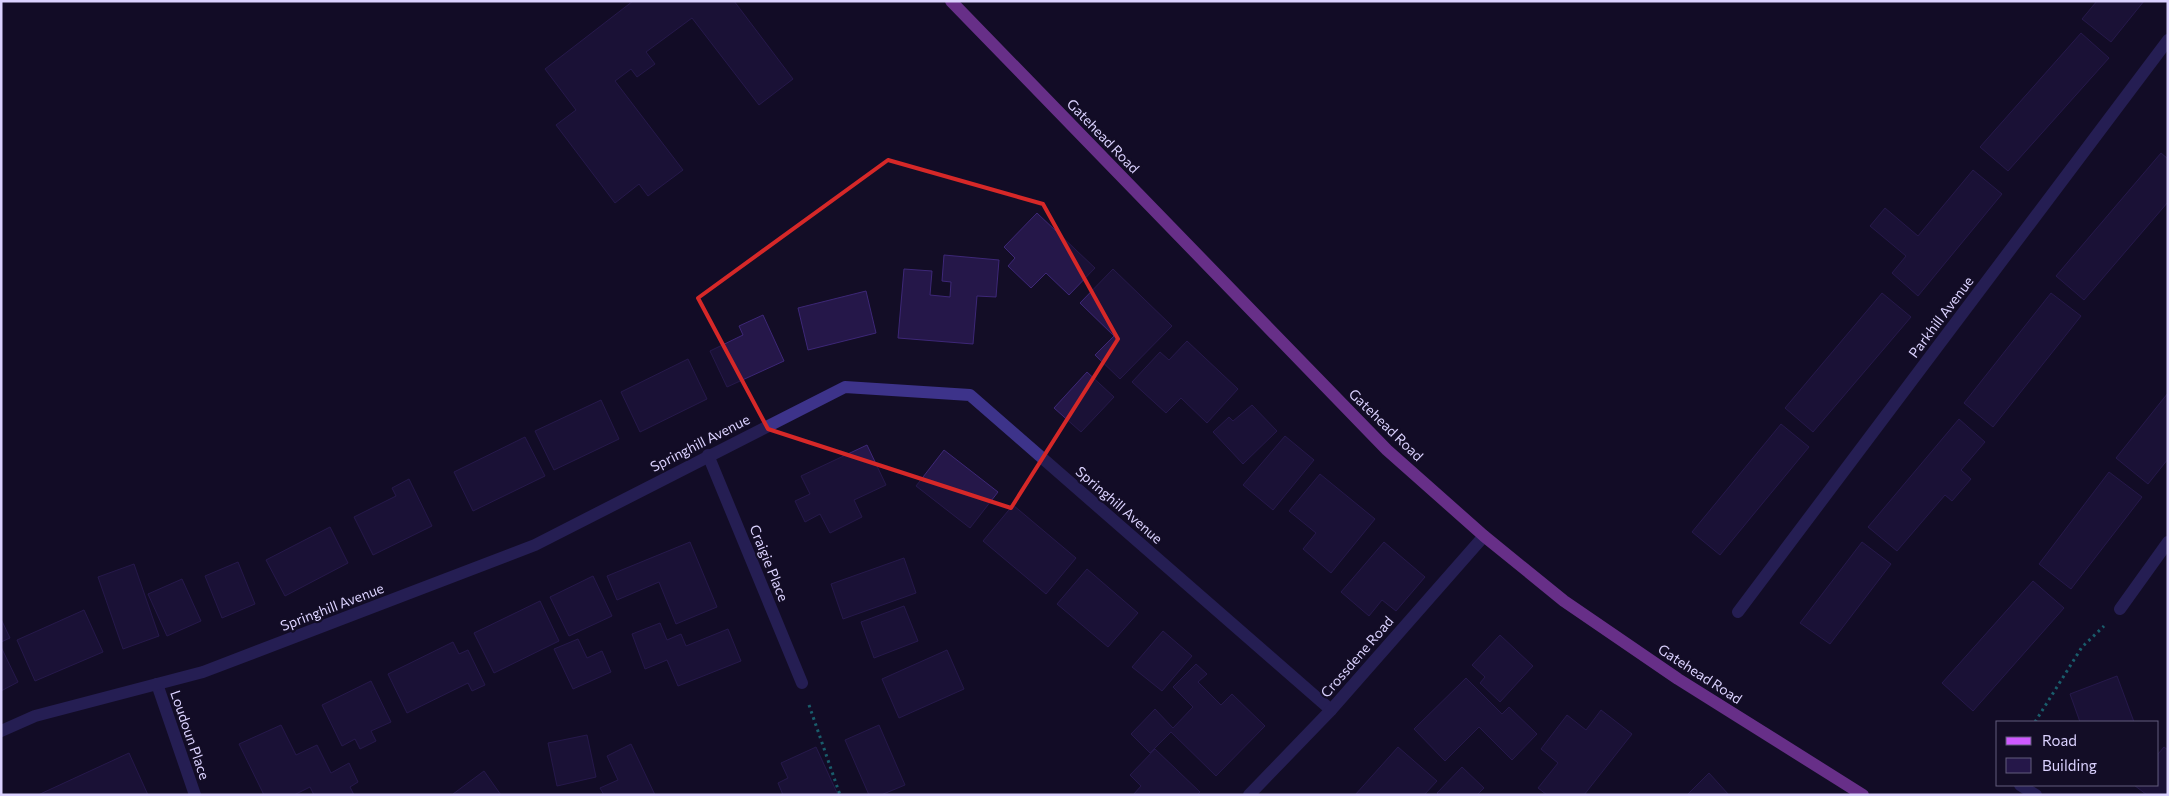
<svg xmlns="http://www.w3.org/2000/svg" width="2169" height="796" viewBox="0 0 2169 796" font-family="Commissioner,sans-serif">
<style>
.building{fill:#251749;stroke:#3d2777}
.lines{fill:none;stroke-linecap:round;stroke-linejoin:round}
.path{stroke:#23bfc2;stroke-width:3;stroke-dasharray:2.5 4;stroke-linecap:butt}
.minor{stroke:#3d338a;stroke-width:12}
.major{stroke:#ce59ff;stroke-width:12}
.marked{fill:none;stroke:#d62828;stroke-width:4;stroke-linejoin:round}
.labels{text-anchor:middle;stroke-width:4.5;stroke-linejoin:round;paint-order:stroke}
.street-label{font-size:14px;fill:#dbd2ff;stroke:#130d26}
</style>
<rect width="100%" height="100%" fill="#130d26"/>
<g class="building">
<path d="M633,1H734L793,79L759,105L692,18L646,52L655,64L637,77L631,69L615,81L683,170L648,196L639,184L615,203L556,125L576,110L545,69Z"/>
<path d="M2097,1H2144L2111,42L2082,19Z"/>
<path d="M2081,33L2109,58L2008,171L1980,147Z"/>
<path d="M2161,153L2168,159V202L2084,300L2056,276Z"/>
<path d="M1973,170L2002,194L1918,296L1892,273L1906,256L1870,226L1885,208L1918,236Z"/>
<path d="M1037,213L1095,268L1069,295L1046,273L1031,288L1008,266L1015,258L1004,247Z"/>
<path d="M944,255L999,260L996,297L977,296L973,344L898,338L904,269L932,271L930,295L950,297L951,282L942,281Z"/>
<path d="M1113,269L1172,326L1120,379L1095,355L1114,336L1080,303Z"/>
<path d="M866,291L876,333L808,350L798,308Z"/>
<path d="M1882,293L1911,317L1813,432L1785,408Z"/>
<path d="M2051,293L2081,316L1993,427L1964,403Z"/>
<path d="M763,315L784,361L727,387L710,351L743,335L739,326Z"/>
<path d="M1187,341L1238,389L1207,423L1181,398L1166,413L1132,382L1160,352L1169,360Z"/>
<path d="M688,359L707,399L640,432L621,392Z"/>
<path d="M1087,372L1114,397L1081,432L1054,408Z"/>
<path d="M2168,393V459L2148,484L2116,458Z"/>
<path d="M601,400L619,439L554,470L535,431Z"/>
<path d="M1252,405L1277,431L1243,464L1213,432L1229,417L1233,421Z"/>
<path d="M1959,419L1985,442L1961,470L1971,479L1952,501L1945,495L1897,551L1868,527Z"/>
<path d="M1781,424L1809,447L1720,555L1692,532Z"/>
<path d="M1285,436L1314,460L1273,510L1243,485Z"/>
<path d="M525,437L545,476L473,511L454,472Z"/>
<path d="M867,445L886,485L854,500L862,517L830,533L820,514L805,522L795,501L810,494L801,476Z"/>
<path d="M944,450L998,492L970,528L916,486Z"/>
<path d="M2109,472L2142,497L2071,589L2039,564Z"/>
<path d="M1320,474L1375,519L1331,573L1303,549L1316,533L1289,511Z"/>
<path d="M409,479L432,526L373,555L354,517L396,496L392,488Z"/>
<path d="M1013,505L1076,558L1046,594L983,541Z"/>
<path d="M330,527L348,563L285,596L266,560Z"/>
<path d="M690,542L717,607L676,624L659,582L617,600L607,576Z"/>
<path d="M1384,542L1425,577L1396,611L1382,600L1369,616L1341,592Z"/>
<path d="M1862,542L1891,564L1830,644L1800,623Z"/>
<path d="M904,558L916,593L843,619L831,584Z"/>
<path d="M238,562L255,604L222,618L205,576Z"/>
<path d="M134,564L159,636L123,649L98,577Z"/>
<path d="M1087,569L1138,613L1108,647L1057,604Z"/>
<path d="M593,576L612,616L569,636L550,597Z"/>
<path d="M182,579L201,621L167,636L148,594Z"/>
<path d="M2033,581L2064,608L1973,711L1942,683Z"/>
<path d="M540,601L559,641L494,673L474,633Z"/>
<path d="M904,606L918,641L874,658L861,622Z"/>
<path d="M84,610L103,652L35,681L17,640Z"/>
<path d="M1,619L10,638L1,642Z"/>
<path d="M660,623L667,640L681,634L686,646L728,629L741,661L678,686L667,660L645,669L632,634Z"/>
<path d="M1163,631L1192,656L1162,691L1132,667Z"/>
<path d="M1500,635L1533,666L1500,702L1480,683L1485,677L1472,665Z"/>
<path d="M578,639L587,658L602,651L611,672L573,689L554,649Z"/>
<path d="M453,642L459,654L468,650L485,685L472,691L468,683L407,713L388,674Z"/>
<path d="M1,647L18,682L1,691Z"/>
<path d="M947,650L964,689L899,718L882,679Z"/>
<path d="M1196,664L1207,674L1198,682L1221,705L1232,694L1265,726L1216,776L1171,732L1150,753L1131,734L1155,709L1173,728L1193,707L1173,687Z"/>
<path d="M2117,676L2134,722H2080L2070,694Z"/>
<path d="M1466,678L1502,714L1509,707L1537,734L1512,760L1479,727L1445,761L1414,729Z"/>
<path d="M371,681L391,722L371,731L376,741L360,749L355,739L342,746L322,705Z"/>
<path d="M1601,710L1632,734L1584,795H1547L1538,788L1558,763L1541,749L1567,715L1586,730Z"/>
<path d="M281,725L296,755L317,745L331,773L349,763L358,782L350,787L354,795H314L310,787L294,795H264L239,744Z"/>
<path d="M879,725L905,785L881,795H869L845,740Z"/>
<path d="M587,735L596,777L557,786L548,743Z"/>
<path d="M631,744L655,795H604L600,788L618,780L607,756Z"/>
<path d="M816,747L838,795H783L778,783L788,778L781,763Z"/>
<path d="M1398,747L1437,781L1424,795H1355Z"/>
<path d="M2164,747L2168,750V795H2147L2134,785H2158V754Z"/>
<path d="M1155,749L1200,792L1197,795H1133L1141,786L1130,775Z"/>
<path d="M129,753L148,795H38Z"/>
<path d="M1462,767L1484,788L1477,795H1439L1437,793Z"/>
<path d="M484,771L501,795H454L453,794Z"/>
<path d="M1709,773L1729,795H1687Z"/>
</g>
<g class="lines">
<g class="path">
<path d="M809,705L840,795"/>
<path d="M2035,722L2082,647L2104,626"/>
</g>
<g class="minor">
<path d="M708,455L802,683"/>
<path d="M2120,609L2168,542"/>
<path d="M1738,612L2168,40"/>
<path d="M157,684L195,795"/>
<path d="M1,731L35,716L203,672L535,545L845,387L970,395L1331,710"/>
<path d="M2020,785L2036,795"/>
<path d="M1249,795L1331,710L1484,536"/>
</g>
<path class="major" d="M951,1L1387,450L1484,536L1564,601L1678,679L1863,795"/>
</g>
<path d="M0 0H2169V796H0ZM888,160L1043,204L1118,339L1011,508L768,429L698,298Z" fill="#130d26" fill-opacity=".55" fill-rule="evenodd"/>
<path class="marked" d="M888,160L1043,204L1118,339L1011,508L768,429L698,298Z"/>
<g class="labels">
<g class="street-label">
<text transform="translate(1103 136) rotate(46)" y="5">Gatehead Road</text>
<text transform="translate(1941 317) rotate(-53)" y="5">Parkhill Avenue</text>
<text transform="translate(1386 425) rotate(44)" y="5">Gatehead Road</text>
<text transform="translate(700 443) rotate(-27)" y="5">Springhill Avenue</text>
<text transform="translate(1119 505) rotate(41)" y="5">Springhill Avenue</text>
<text transform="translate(769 563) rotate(68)" y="5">Craigie Place</text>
<text transform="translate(332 607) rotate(-21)" y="5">Springhill Avenue</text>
<text transform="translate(1357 657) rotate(-49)" y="5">Crossdene Road</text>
<text transform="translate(1700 674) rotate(33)" y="5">Gatehead Road</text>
<text transform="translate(190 735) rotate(71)" y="5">Loudoun Place</text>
</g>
</g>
<rect width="2169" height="796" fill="none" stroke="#dbd2ff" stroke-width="5"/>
<rect x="1996" y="721" width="162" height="65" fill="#130d26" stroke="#635c7d"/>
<rect x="2006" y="737" width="25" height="8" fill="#ce59ff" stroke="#635c7d"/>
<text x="2042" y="746" font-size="15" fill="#dbd2ff">Road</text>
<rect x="2006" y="758" width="25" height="15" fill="#251749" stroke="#635c7d"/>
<text x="2042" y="771" font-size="15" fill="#dbd2ff">Building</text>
</svg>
